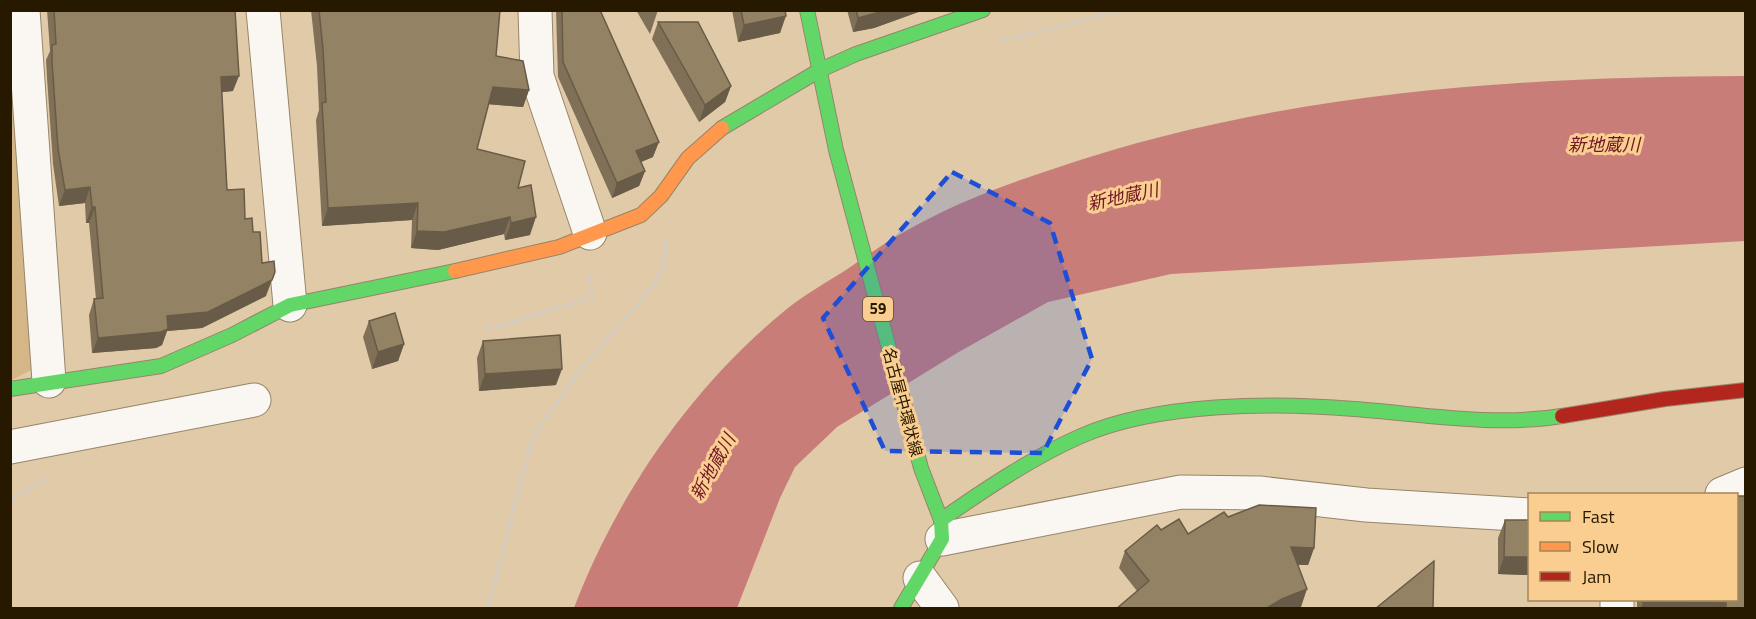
<svg xmlns="http://www.w3.org/2000/svg" width="1756" height="619" viewBox="0 0 1756 619" font-family="'Titillium Web','Noto Sans JP',sans-serif">
<style>
.green{fill:#d5b687}
.water{fill:#c87d78}
.lines{fill:none;stroke-linecap:round;stroke-linejoin:round}
.street-casing{stroke:#968569;stroke-width:35}
.fast-casing{stroke:#968569;stroke-width:16}
.slow-casing{stroke:#968569;stroke-width:16}
.jam-casing{stroke:#968569;stroke-width:16}
.path{stroke:#d3ccc2;stroke-width:4;stroke-dasharray:6 3;stroke-linecap:butt}
.street{stroke:#faf7f2;stroke-width:33}
.fast{stroke:#63d668;stroke-width:14}
.slow{stroke:#ff974d;stroke-width:14}
.jam{stroke:#b3261e;stroke-width:14}
.wall{fill:#7f7057}
.shaded-wall{fill:#685b47}
.building{fill:#948265;stroke:#685b47;stroke-width:1.5}
.marked{fill:#1d4ed8;fill-opacity:0.2;stroke:#1d4ed8;stroke-width:4.5;stroke-dasharray:12 8;stroke-linejoin:round}
.labels{text-anchor:middle;stroke-width:6;stroke-linejoin:round;paint-order:stroke}
.shield{fill:#f9ce90;stroke:#664f2b;stroke-width:1.5}
.shield-label{font-size:15px;font-weight:bold;fill:#271800}
.street-label{font-size:16px;fill:#271800;stroke:#f9ce90}
.water-label{font-size:18px;font-style:italic;fill:#711525;stroke:#f9ce90}
</style>
<rect width="100%" height="100%" fill="#e1caa8"/>
<path class="green" d="M10,67L36,357L31,370L10,381Z"/>
<path class="water" d="M1745,76V241L1171,274L1048,302L957,353L837,427L795,467L780,498L737,608H574C618,493 692,386 788,308C806,294 827,282 846,270C865,257 884,243 904,232C952,204 1004,185 1056,168C1279,92 1513,77 1745,76Z"/>
<g class="lines">
<g class="street-casing">
<g id="street">
<path d="M23,10L49,381"/>
<path d="M263,10L290,305"/>
<path d="M535,10L537,76L590,233"/>
<path d="M10,447L254,400"/>
<path d="M1722,494L1746,484"/>
<path d="M942,539L1181,492L1259,493L1366,505L1530,515"/>
<path d="M920,578L942,608"/>
<path d="M1617,608V600"/>
</g>
</g>
<g class="fast-casing">
<g id="fast">
<path d="M807,10L836,150L921,468L941,520L942,539L901,608"/>
<path d="M722,128L820,70L856,54L983,10"/>
<path d="M10,389L161,366L232,335L290,305L455,271"/>
<path d="M941,520C984,490 1033,457 1081,436C1156,403 1273,402 1354,409C1422,414 1495,427 1562,416"/>
</g>
</g>
<g class="slow-casing">
<path id="slow" d="M455,271L559,247L641,215L661,196L688,158L722,128"/>
</g>
<g class="jam-casing">
<path id="jam" d="M1562,416L1665,399L1746,390"/>
</g>
<g class="path">
<path d="M1002,41L1121,10"/>
<path d="M486,330L593,297L589,273"/>
<path d="M10,500L48,477"/>
<path d="M488,608L531,442C564,384 612,335 655,283L663,267L666,239"/>
</g>
<use href="#street" class="street"/>
<use href="#fast" class="fast"/>
<use href="#slow" class="slow"/>
<use href="#jam" class="jam"/>
</g>
<g class="wall">
<path d="M47,10H235L233,91L222,92L227,190L253,232L262,263L266,296L202,328L167,331L162,345L156,348L92,353L89,315L94,299H96L89,223H86L85,203L59,206L53,164L47,78L46,60L50,51Z"/>
<path d="M311,10H500L496,56L529,90L523,107L488,104L477,149L518,188L530,235L505,240L504,234L438,250L411,248L412,220L322,226L316,120L319,110L317,66Z"/>
<path d="M556,10H600L653,157L641,162L645,171L639,186L612,198L558,77Z"/>
<path d="M636,10H658L650,34Z"/>
<path d="M732,10H785L780,33L738,42Z"/>
<path d="M847,10H924L874,28L853,32Z"/>
<path d="M658,22L731,86L725,102L699,122L652,39Z"/>
<path d="M369,321L404,344L398,361L372,369L363,337Z"/>
<path d="M483,341L556,385L479,391L477,358Z"/>
<path d="M1228,517L1314,548L1308,565H1297L1301,607L1296,609H1116L1137,591L1119,568L1125,551L1161,530L1188,534Z"/>
<path d="M1505,520H1530V575L1498,574V538Z"/>
<path d="M1637,600H1737L1746,609H1637Z"/>
</g>
<g class="shaded-wall">
<path d="M887,10H924L874,28L853,32L858,18Z"/>
<path d="M786,16L780,33L738,42L744,25Z"/>
<path d="M239,76L233,91L215,93L221,77Z"/>
<path d="M731,86L725,102L699,122L705,105Z"/>
<path d="M493,87L529,90L523,107L486,104Z"/>
<path d="M659,142L653,157L631,166L636,151Z"/>
<path d="M645,171L639,186L612,198L617,183Z"/>
<path d="M90,187L85,203L59,206L65,190Z"/>
<path d="M418,203L412,220L322,226L328,208Z"/>
<path d="M92,207H95L89,223H86Z"/>
<path d="M510,217L504,234L438,250L411,248L417,231Z"/>
<path d="M536,217L530,235L505,240L511,223Z"/>
<path d="M275,272L266,296L202,328L167,331L162,345L156,348L92,353L98,338L167,316Z"/>
<path d="M404,344L398,361L372,369L378,352Z"/>
<path d="M562,369L556,385L479,391L485,374Z"/>
<path d="M1291,547L1314,548L1308,565L1284,564Z"/>
<path d="M1504,557H1530V575L1498,574Z"/>
<path d="M1307,589L1301,607L1296,609H1265L1282,599Z"/>
<path d="M1643,602L1726,603L1724,609H1641Z"/>
</g>
<g class="building">
<path d="M54,10H235L239,76L221,77L227,190L244,189L245,219L252,218L253,232H260L262,263L274,261L275,272L272,280L208,312L167,316L168,329L161,332L98,338L94,299L103,298L95,207H92L90,187L65,190L58,148L52,62V45L56,44Z"/>
<path d="M319,10H500L496,56L523,61L529,90L493,87L477,149L525,161L518,188L531,185L536,217L511,223L510,217L444,232L417,231L418,203L328,208L322,103L326,102L323,49Z"/>
<path d="M562,10H600L659,142L636,151L645,171L617,183L563,62Z"/>
<path d="M741,10H785L786,16L744,25Z"/>
<path d="M856,10H887L858,18Z"/>
<path d="M658,22H698L731,86L705,105Z"/>
<path d="M395,313L404,344L378,352L369,321Z"/>
<path d="M560,335L562,369L485,374L483,341Z"/>
<path d="M1737,496H1746V609L1726,608V603L1643,602V600H1737Z"/>
<path d="M1259,505L1316,508L1314,548L1291,547L1307,589L1282,599L1265,609H1116L1149,581L1125,551L1157,525L1161,530L1179,519L1188,534L1224,512L1228,517Z"/>
<path d="M1505,520H1530V557H1504Z"/>
<path d="M1434,561L1433,609H1375Z"/>
</g>
<path class="marked" d="M952,172L1050,223L1092,359L1043,453L885,451L823,318Z"/>
<g class="labels">
<rect class="shield" x="863" y="297" width="30" height="24" rx="4.5"/>
<g class="shield-label">
<text x="878" y="314">59</text>
</g>
<g class="street-label">
<text transform="translate(903 402) rotate(75)" y="6">名古屋中環状線</text>
</g>
<g class="water-label">
<text x="1604" y="151">新地蔵川</text>
<text transform="translate(1123 197) rotate(-12)" y="6">新地蔵川</text>
<text transform="translate(713 467) rotate(-61)" y="6">新地蔵川</text>
</g>
</g>
<rect width="1756" height="619" fill="none" stroke="#271800" stroke-width="24"/>
<rect x="1528" y="493" width="210" height="108" fill="#f9ce90" stroke="#a58556" stroke-width="1.5"/>
<rect x="1540" y="512" width="30" height="9" fill="#63d668" stroke="#a58556" stroke-width="1.5"/>
<text x="1582" y="523" font-size="18" fill="#271800">Fast</text>
<rect x="1540" y="542" width="30" height="9" fill="#ff974d" stroke="#a58556" stroke-width="1.5"/>
<text x="1582" y="553" font-size="18" fill="#271800">Slow</text>
<rect x="1540" y="572" width="30" height="9" fill="#b3261e" stroke="#a58556" stroke-width="1.5"/>
<text x="1582" y="583" font-size="18" fill="#271800">Jam</text>
</svg>
